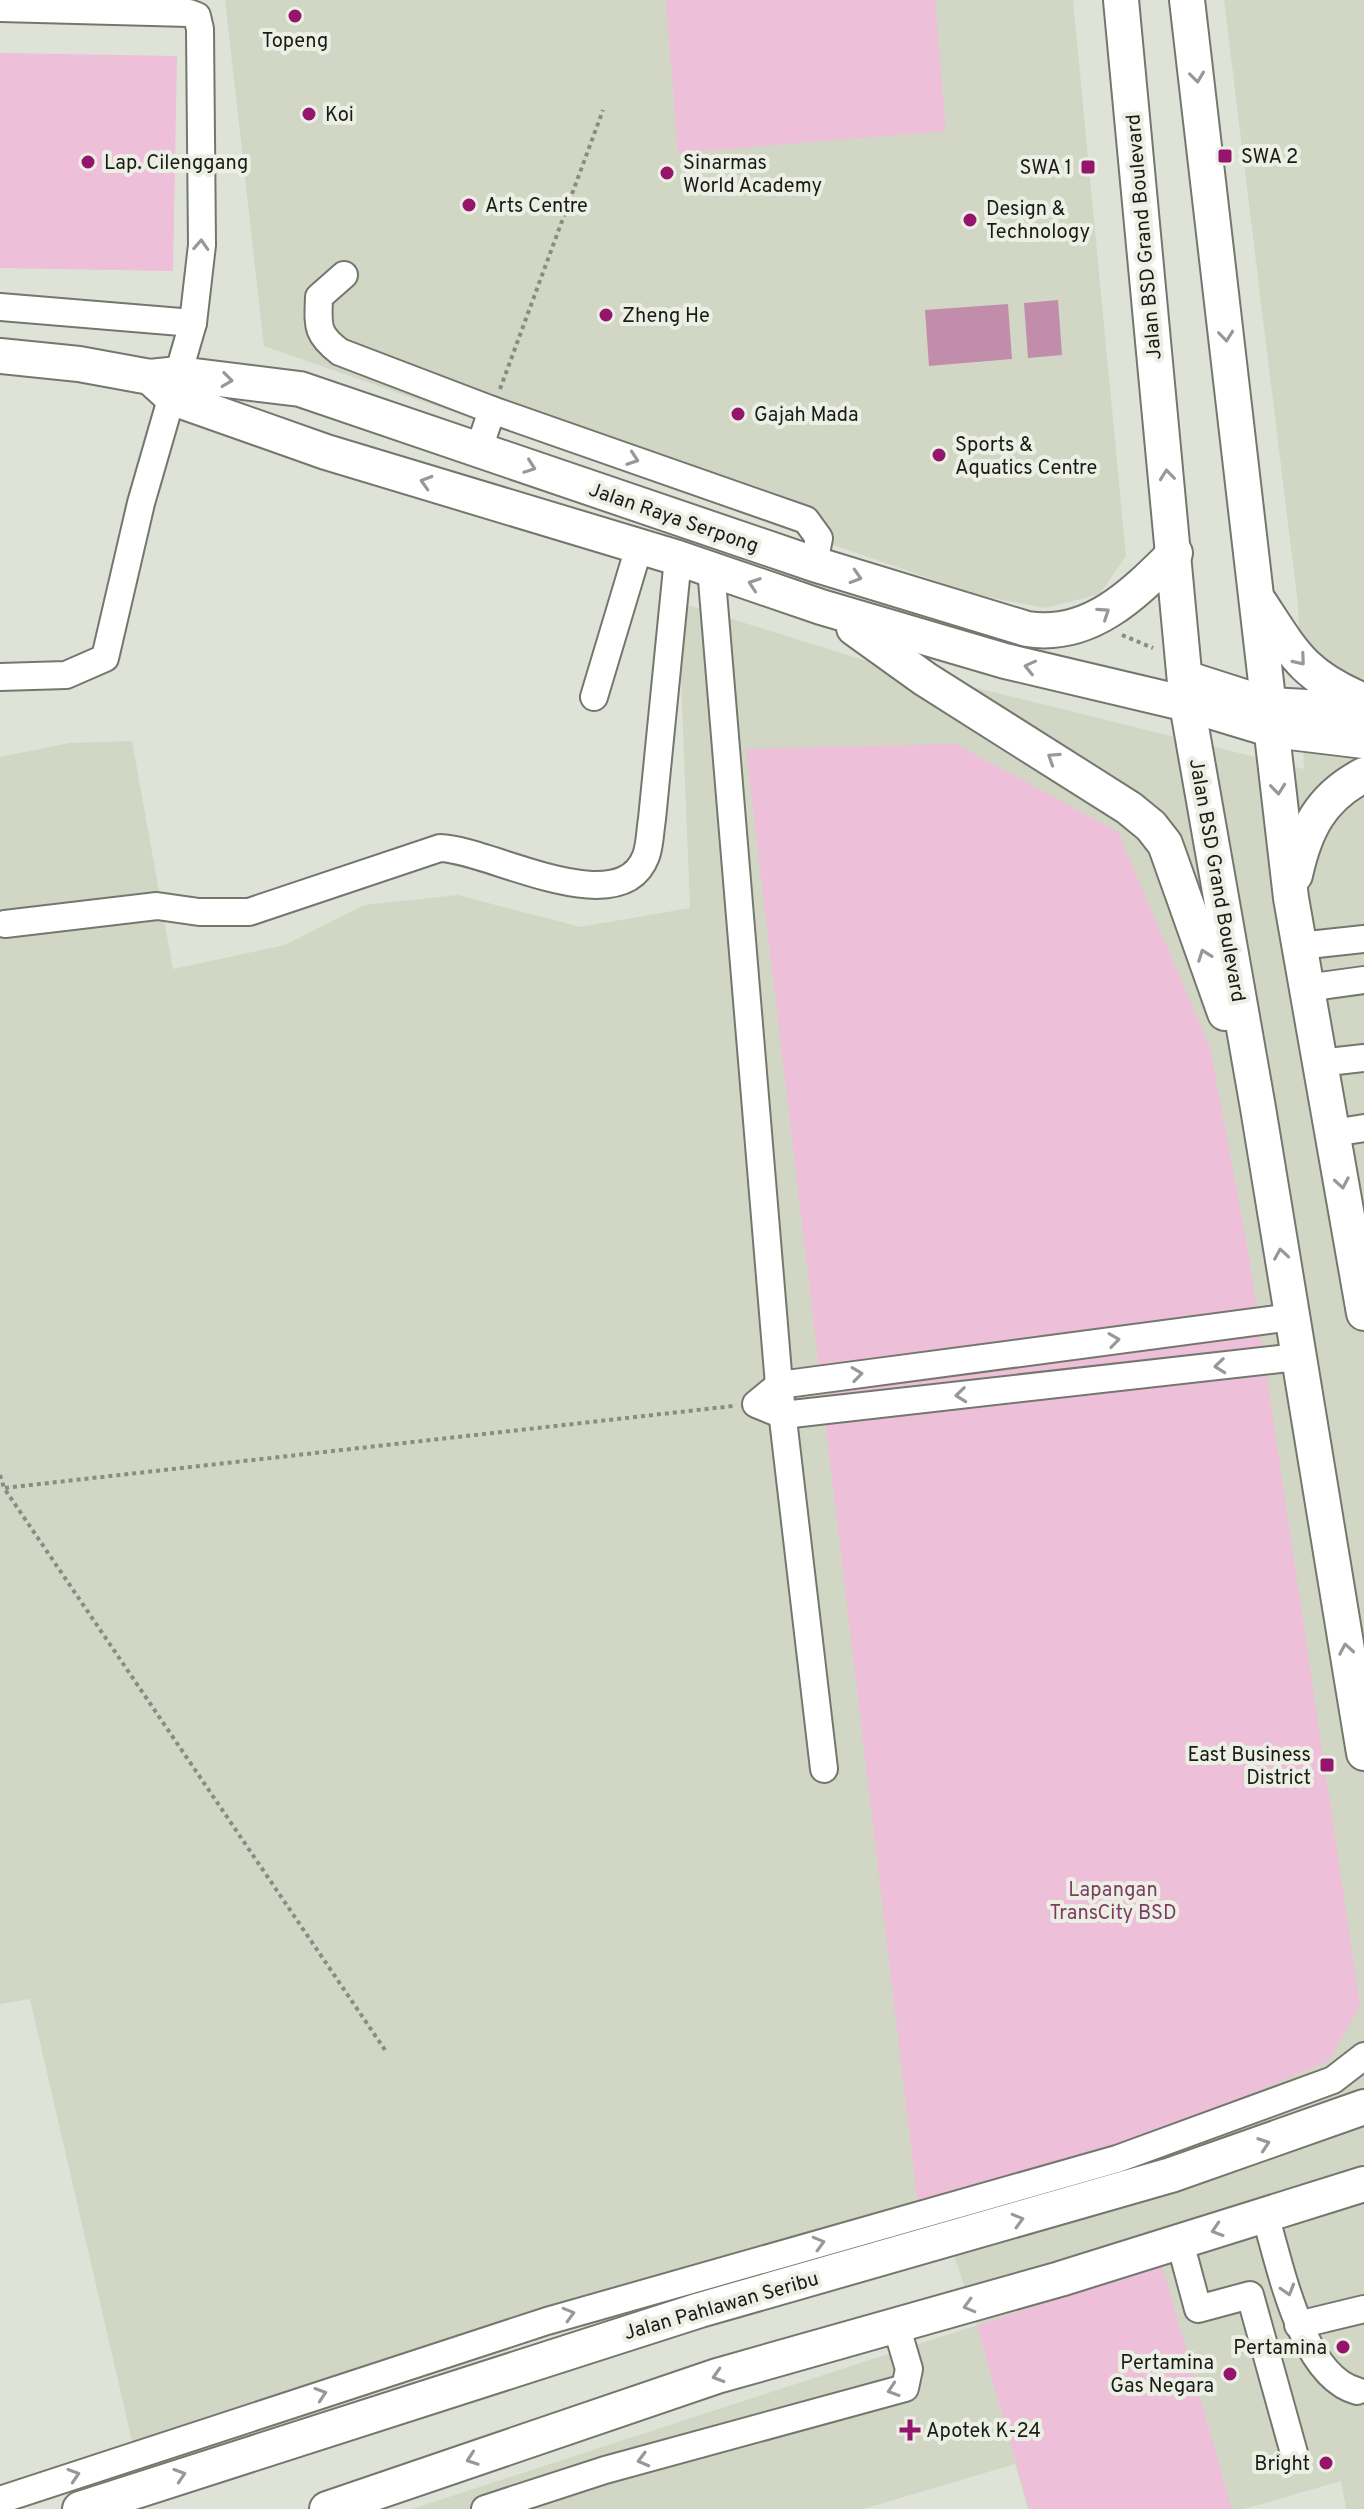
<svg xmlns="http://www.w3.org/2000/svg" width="1364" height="2509" viewBox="0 0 1364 2509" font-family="Overpass,sans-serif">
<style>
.built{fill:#d2d7c5}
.green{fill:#edbfd8}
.water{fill:#c28daa}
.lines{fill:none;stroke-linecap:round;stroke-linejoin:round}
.minor-casing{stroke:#74776d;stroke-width:30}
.major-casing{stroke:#74776d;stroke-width:38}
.path{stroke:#898c84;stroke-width:4;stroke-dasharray:4 4;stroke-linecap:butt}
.minor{stroke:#fff;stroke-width:26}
.major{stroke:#fff;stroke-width:34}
.oneway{stroke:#989897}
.poi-dot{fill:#95146c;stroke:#ecefe4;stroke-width:3}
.labels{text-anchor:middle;stroke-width:8;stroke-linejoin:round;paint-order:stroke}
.poi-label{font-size:20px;fill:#1a1b17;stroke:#ecefe4;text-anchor:start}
.street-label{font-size:20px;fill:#1a1b17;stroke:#ecefe4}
.park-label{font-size:20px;fill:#7e3b63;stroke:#ecefe4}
</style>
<rect width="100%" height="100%" fill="#dfe2d7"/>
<g class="built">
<path d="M225,0H1073L1126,556L1100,594L1045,608L977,595L264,346Z"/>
<path d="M1224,0H1364V2509H1346L1341,2481L1244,2509H1028L1015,2464L863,2509H412L977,2325L937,2203L135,2454L30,1999L0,2004V757L70,743L132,741L173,969L285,945L364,905L458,895L580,927L690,908L678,602L860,659L1304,769L1298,605Z"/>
</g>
<g class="green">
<path d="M666,0H935L946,131L678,153Z"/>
<path d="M0,53L177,56L173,271L0,268Z"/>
<path d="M956,744L1118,832L1210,1047L1249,1256L1360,2005L1329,2061L1125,2146L918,2206L746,749Z"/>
<path d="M1162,2266L1232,2509H1029L977,2325Z"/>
</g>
<g class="water">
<path d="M1058,300L1062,355L1028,358L1024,303Z"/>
<path d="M1008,304L1012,359L929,366L925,310Z"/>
</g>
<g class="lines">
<g class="minor-casing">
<g id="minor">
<path d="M0,8L189,13L197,16L200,29L202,245L193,323L141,503L105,658L66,675L0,677"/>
<path d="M344,275L319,297C318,326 316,334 340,352L492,410"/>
<path d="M0,307L193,323"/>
<path d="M479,449L492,410L806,520L819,538L814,564"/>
<path d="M711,568L779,1385L824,1769"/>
<path d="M594,697L639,547"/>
<path d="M5,924L157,906L199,912H249L440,848C488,849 620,925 646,856C650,845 650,831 652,819L678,558"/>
<path d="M1299,946L1364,939"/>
<path d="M1306,988L1364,980"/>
<path d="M1319,1063L1364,1058"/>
<path d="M1333,1133L1364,1128"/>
<path d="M1291,1317L779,1385L756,1404L783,1415L1297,1357"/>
<path d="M1265,2215C1280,2264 1301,2376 1357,2391"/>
<path d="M1180,2242L1198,2309L1250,2295L1294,2453"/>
<path d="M1298,2325L1364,2309"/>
<path d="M0,2500L547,2321L1117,2159L1333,2080L1364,2056"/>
<path d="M485,2509L605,2470L905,2388L909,2369L896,2325"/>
</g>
</g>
<g class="major-casing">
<g id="major">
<path d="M1121,0L1187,704L1258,1108L1364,1753"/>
<path d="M1187,0L1291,898L1364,1313"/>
<path d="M0,356L79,364L150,377L179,374L300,389L814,564L1027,629C1090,639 1134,594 1175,553"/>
<path d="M150,377L173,398L326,452L678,558L821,607L1005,661L1187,704L1273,730L1364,741"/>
<path d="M1260,603C1294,655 1304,676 1364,701"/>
<path d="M854,628L925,679L1129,808L1151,826L1165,844L1225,1013"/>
<path d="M1185,678L1269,705L1364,710"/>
<path d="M1295,875C1305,829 1321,797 1364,775"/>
<path d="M80,2509L700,2310L1171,2175L1364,2107"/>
<path d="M327,2509L717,2376L1060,2279L1364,2184"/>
</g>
</g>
<g class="path">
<path d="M500,389L603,110"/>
<path d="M1122,635L1153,648"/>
<path d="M0,1475L4,1488"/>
<path d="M385,2050L4,1488L733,1406"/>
</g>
<use href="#minor" class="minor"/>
<use href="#major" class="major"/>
</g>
<defs><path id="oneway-chevron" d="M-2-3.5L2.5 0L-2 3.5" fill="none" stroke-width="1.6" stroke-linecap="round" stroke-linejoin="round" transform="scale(2)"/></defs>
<g class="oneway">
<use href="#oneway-chevron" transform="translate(1197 77) rotate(83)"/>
<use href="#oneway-chevron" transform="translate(201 245) rotate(-87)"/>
<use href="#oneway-chevron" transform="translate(1226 336) rotate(84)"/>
<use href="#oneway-chevron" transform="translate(227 380) rotate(7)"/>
<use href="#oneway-chevron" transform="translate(633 459) rotate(19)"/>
<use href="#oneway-chevron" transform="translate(530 467) rotate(20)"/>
<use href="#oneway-chevron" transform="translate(1167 475) rotate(-96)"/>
<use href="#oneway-chevron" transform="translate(426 482) rotate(-163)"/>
<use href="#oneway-chevron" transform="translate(856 577) rotate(17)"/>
<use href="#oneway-chevron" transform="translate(754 584) rotate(-161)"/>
<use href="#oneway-chevron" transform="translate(1104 613) rotate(-34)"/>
<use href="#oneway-chevron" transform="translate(1300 660) rotate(50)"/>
<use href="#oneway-chevron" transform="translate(1030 667) rotate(-167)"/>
<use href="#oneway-chevron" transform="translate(1053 758) rotate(-147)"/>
<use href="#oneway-chevron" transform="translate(1278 789) rotate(84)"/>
<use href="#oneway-chevron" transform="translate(1204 955) rotate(-110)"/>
<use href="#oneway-chevron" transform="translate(1342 1183) rotate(80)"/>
<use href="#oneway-chevron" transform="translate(1281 1254) rotate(-99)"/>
<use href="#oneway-chevron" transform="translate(1114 1340) rotate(-8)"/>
<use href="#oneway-chevron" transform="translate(1220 1366) rotate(174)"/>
<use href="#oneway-chevron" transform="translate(857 1374) rotate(-8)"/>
<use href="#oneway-chevron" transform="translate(961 1395) rotate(174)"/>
<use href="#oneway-chevron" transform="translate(1346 1649) rotate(-100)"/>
<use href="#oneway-chevron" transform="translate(1264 2144) rotate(-19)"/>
<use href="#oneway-chevron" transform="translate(1018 2220) rotate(-16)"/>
<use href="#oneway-chevron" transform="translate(1217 2230) rotate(162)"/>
<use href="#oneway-chevron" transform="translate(819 2243) rotate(-16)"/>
<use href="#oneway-chevron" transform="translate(1288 2290) rotate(73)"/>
<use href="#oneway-chevron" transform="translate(969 2306) rotate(164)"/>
<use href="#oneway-chevron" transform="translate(569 2314) rotate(-16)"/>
<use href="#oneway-chevron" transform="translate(718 2376) rotate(163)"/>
<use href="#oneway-chevron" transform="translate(893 2390) rotate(162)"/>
<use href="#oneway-chevron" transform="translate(321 2394) rotate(-18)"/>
<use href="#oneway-chevron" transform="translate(472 2459) rotate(161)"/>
<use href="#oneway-chevron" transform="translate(643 2460) rotate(165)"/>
<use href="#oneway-chevron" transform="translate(74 2475) rotate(-18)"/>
<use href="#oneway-chevron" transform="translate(180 2475) rotate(-18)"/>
</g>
<g class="poi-dot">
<circle cx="295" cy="16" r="8"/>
<circle cx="309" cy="114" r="8"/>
<rect x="1217" y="148" width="16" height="16" rx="4"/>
<circle cx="88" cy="162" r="8"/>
<rect x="1080" y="159" width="16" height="16" rx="4"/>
<circle cx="667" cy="173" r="8"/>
<circle cx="469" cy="205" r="8"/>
<circle cx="970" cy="220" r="8"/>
<circle cx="606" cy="315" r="8"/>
<circle cx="738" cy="414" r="8"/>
<circle cx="939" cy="455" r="8"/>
<rect x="1319" y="1757" width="16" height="16" rx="4"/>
<circle cx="1343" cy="2347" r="8"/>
<circle cx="1230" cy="2374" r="8"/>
<path d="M906 2418h8v8h8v8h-8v8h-8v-8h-8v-8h8z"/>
<circle cx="1326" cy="2463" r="8"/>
</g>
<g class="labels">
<g class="poi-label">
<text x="295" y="47" text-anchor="middle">Topeng</text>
<text x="325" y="121">Koi</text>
<text x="1241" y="163">SWA 2</text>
<text x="104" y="169">Lap. Cilenggang</text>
<text x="683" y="169">Sinarmas<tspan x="683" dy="23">World Academy</tspan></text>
<text x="1072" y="174" text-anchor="end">SWA 1</text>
<text x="485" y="212">Arts Centre</text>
<text x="986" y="215">Design &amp;<tspan x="986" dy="23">Technology</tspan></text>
<text x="622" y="322">Zheng He</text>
<text x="754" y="421">Gajah Mada</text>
<text x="955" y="451">Sports &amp;<tspan x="955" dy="23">Aquatics Centre</tspan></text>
<text x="1311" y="1761" text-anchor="end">East Business<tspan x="1311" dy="23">District</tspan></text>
<text x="1327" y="2354" text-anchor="end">Pertamina</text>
<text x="1214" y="2369" text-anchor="end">Pertamina<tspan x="1214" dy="23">Gas Negara</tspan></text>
<text x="926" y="2437">Apotek K-24</text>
<text x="1310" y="2470" text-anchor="end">Bright</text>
</g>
<g class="street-label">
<text transform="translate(1143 237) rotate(-95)" y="7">Jalan BSD Grand Boulevard</text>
<text transform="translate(674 517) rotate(19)" y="7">Jalan Raya Serpong</text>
<text transform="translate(1218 880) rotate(80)" y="7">Jalan BSD Grand Boulevard</text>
<text transform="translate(721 2305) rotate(-16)" y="7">Jalan Pahlawan Seribu</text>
</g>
<g class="park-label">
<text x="1113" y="1896">Lapangan<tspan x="1113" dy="23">TransCity BSD</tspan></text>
</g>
</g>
</svg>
